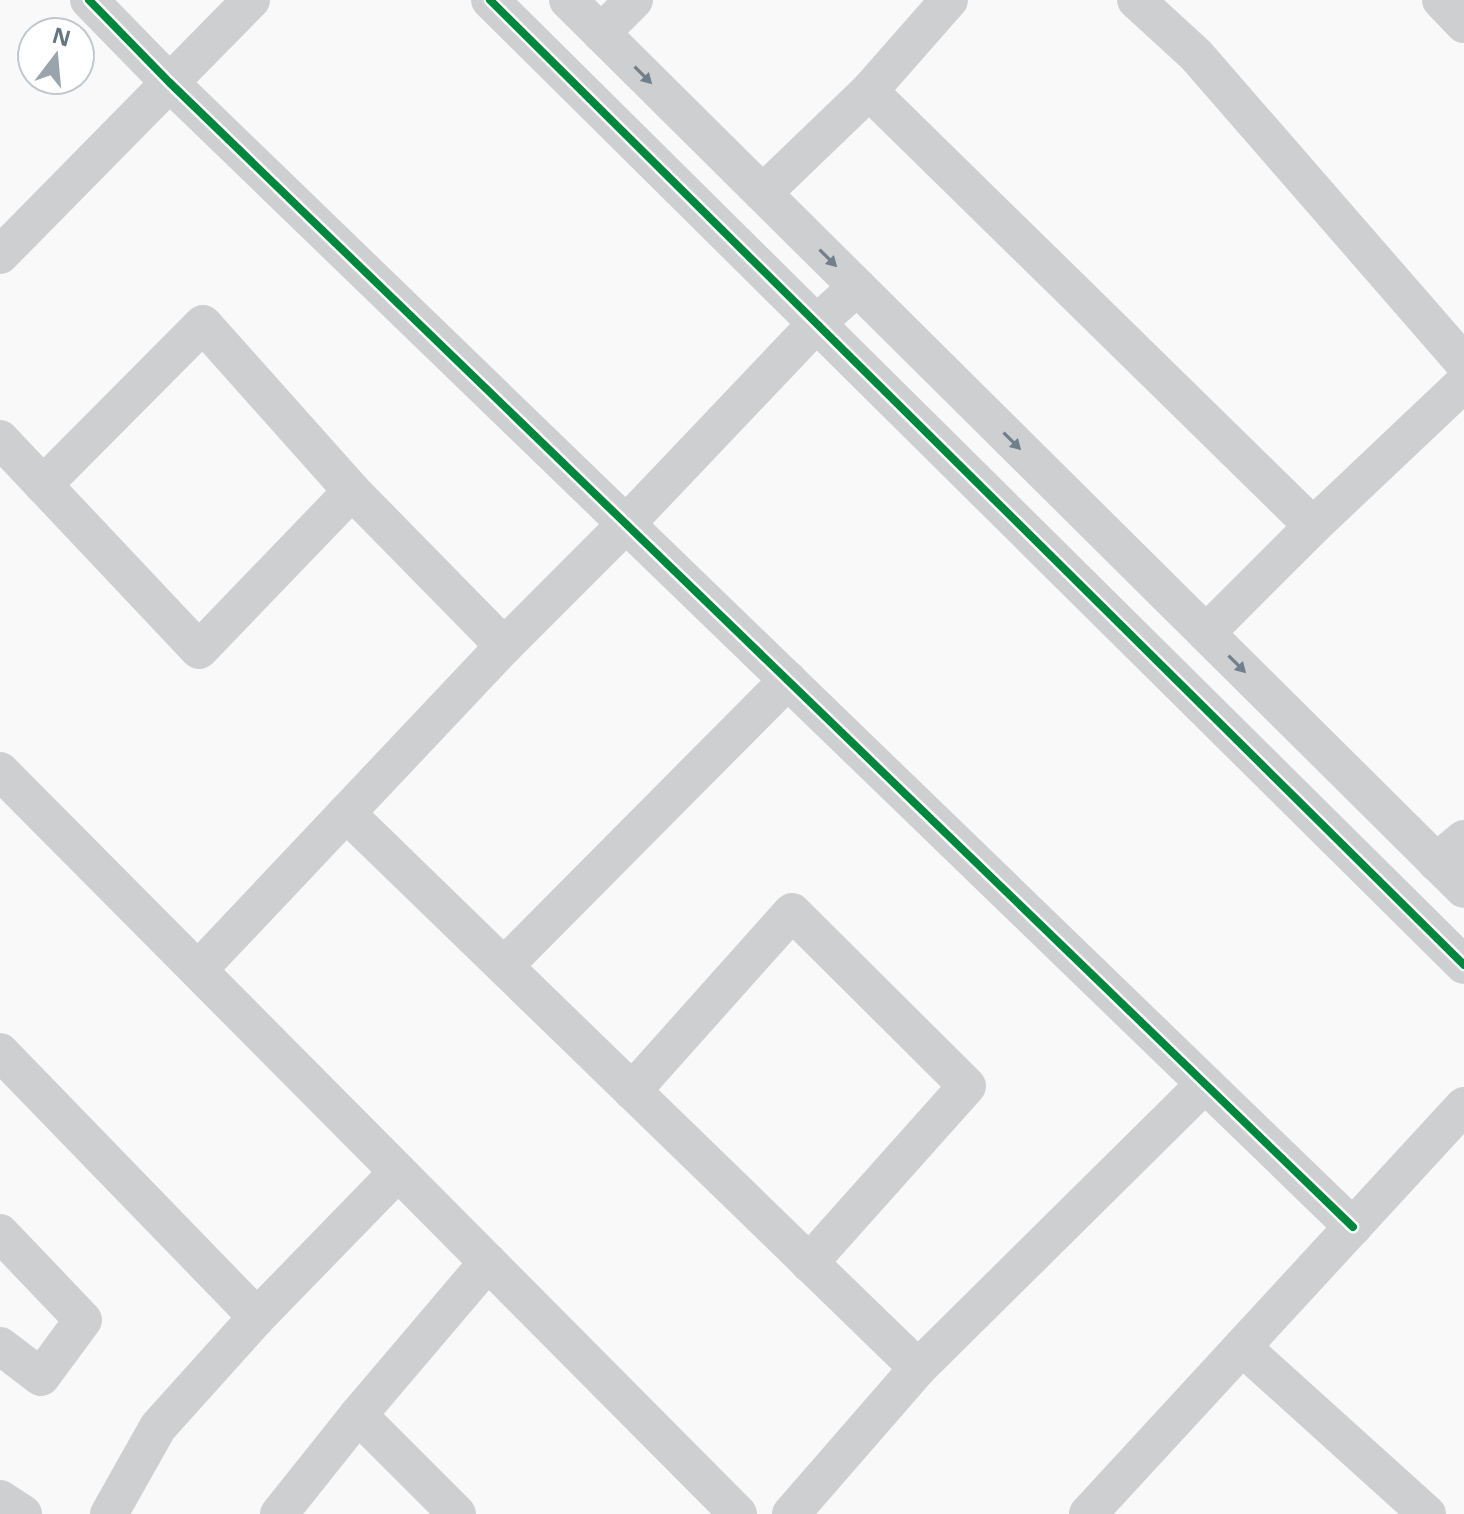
<svg xmlns="http://www.w3.org/2000/svg" width="1464" height="1514" viewBox="0 0 1464 1514" font-family="'Noto Sans',sans-serif">
<style>
.lines{fill:none;stroke-linecap:round;stroke-linejoin:round}
.minor{stroke:#cecfd0;stroke-width:38}
.cycleway-casing{stroke:#fff;stroke-width:13}
.cycleway{stroke:#00873e;stroke-width:8}
.oneway{fill:#707f8b}
</style>
<rect width="100%" height="100%" fill="#f9f9f9"/>
<g class="lines">
<g class="minor">
<path d="M89,0L169,82L1353,1227"/>
<path d="M490,0L1464,965"/>
<path d="M568,0L1464,889"/>
<path d="M949,0L869,91L1313,526"/>
<path d="M1136,0L1196,55L1464,363"/>
<path d="M1441,0L1464,24"/>
<path d="M601,33L634,0"/>
<path d="M763,193L869,91"/>
<path d="M0,255L251,0"/>
<path d="M0,439L199,650L352,491L504,646L626,524L816,324L857,287"/>
<path d="M43,485L203,324L352,491"/>
<path d="M1206,633L1313,526L1464,383"/>
<path d="M0,771L738,1514"/>
<path d="M346,813L918,1368L791,1514"/>
<path d="M1436,862L1464,839"/>
<path d="M504,966L788,680"/>
<path d="M198,970L504,646"/>
<path d="M0,1052L257,1317L398,1172"/>
<path d="M632,1091L792,912L967,1086L809,1263"/>
<path d="M0,1233L83,1320L41,1377L0,1346"/>
<path d="M1242,1347L1427,1514"/>
<path d="M918,1368L1205,1084"/>
<path d="M0,1499L23,1514"/>
<path d="M109,1514L158,1427L257,1317"/>
<path d="M279,1514L358,1415"/>
<path d="M457,1514L358,1415L488,1262"/>
<path d="M1088,1514L1464,1106"/>
</g>
<g class="cycleway-casing">
<g id="cycleway">
<path d="M89,0L169,82L1353,1227"/>
<path d="M490,0L1464,965"/>
</g>
</g>
<use href="#cycleway" class="cycleway"/>
</g>
<defs><path id="oneway-solid" d="M-6-.8H1V-3.2L6.5 0L1 3.2V.8H-6Z" transform="scale(2)"/></defs>
<g class="oneway">
<use href="#oneway-solid" transform="translate(643 75) rotate(45)"/>
<use href="#oneway-solid" transform="translate(828 258) rotate(45)"/>
<use href="#oneway-solid" transform="translate(1012 441) rotate(45)"/>
<use href="#oneway-solid" transform="translate(1237 664) rotate(45)"/>
</g>
<g transform="translate(56 56) rotate(16)"><circle r="38" fill="#ffffff" stroke="#c1c8cd" stroke-width="2"/>
<path d="M0-6L14 30L0 20L-14 30Z" fill="#99a4ac"/>
<text y="-12" font-size="22" font-weight="bold" text-anchor="middle" fill="#657683">N</text>
</g>
</svg>
